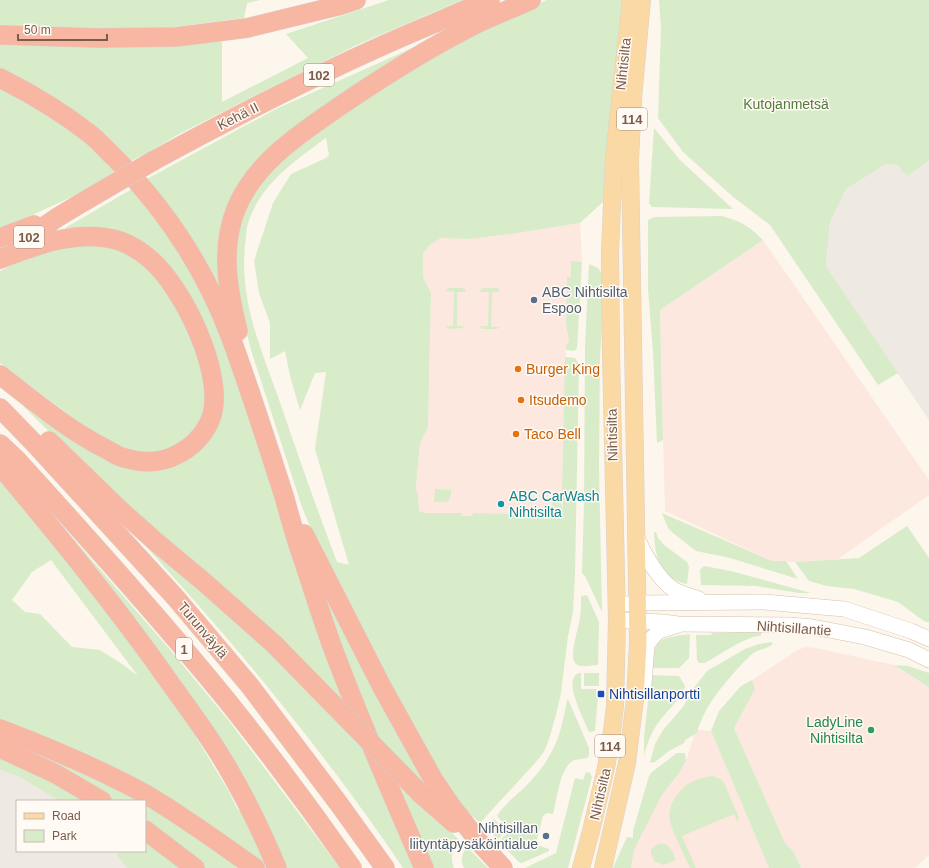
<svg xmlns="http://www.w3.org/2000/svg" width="929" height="868" viewBox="0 0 929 868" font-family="Arial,sans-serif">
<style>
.commercial{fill:#fde8e0}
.industrial{fill:#efe9e4}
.green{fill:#d8ecc9;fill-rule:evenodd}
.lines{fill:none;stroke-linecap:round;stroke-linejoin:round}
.secondary-casing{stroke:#d6c0b0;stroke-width:16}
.primary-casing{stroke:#dad1cd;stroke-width:18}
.highway-casing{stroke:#dad1cd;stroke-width:20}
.secondary{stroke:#fff;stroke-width:15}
.primary{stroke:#fbd9a5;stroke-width:17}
.highway{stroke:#f7b7a3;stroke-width:19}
.highway-bridge-casing{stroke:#dad1cd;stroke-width:20;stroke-linecap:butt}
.highway-bridge{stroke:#f7b7a3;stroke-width:19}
.service-dot{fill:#5c6f8a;stroke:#fffaf3;stroke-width:1.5}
.food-dot{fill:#e8710a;stroke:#fffaf3;stroke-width:1.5}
.culture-dot{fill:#0f9aa8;stroke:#fffaf3;stroke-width:1.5}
.transit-dot{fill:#1a4fb4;stroke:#fffaf3;stroke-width:1.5}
.leisure-dot{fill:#2e9e5b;stroke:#fffaf3;stroke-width:1.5}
.labels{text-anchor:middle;stroke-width:3;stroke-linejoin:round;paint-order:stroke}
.shield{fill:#fffaf3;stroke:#a28b7f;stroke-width:1}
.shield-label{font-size:13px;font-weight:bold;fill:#7a5c4d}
.street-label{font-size:14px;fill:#7a5c4d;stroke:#fffaf3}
.park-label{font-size:14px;fill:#537a41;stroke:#fffaf3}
.service-label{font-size:14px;fill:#4e5e75;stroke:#fffaf3;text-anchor:start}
.food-label{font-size:14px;fill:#c56008;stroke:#fffaf3;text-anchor:start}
.culture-label{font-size:14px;fill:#0d838f;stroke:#fffaf3;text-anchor:start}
.transit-label{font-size:14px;fill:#164399;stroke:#fffaf3;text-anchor:start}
.leisure-label{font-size:14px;fill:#27864d;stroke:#fffaf3;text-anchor:end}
</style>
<rect width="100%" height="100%" fill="#fdf6ec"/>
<g class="commercial">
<path d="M580,223L582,262H571V277H567L566,324L569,342L566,345L562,491L563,515L538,514L537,517H521V514L473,513V516H461V513H425L419,511L418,494L416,489L417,475L420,444L428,427L431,293L423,277V253L430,245L441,238L470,239L511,234Z"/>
<path d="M763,240L929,480V495L838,559L795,562L772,561L665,511L660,310Z"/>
<path d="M805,647L816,648L894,665L929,687V855L915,868H801L793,851L785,843L734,728L754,689L752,680L796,651Z"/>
<path d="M698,730L711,731L769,868H631L634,850L639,840L662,795L679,773L686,761L694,736Z"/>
</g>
<g class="industrial">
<path d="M929,161V420L826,266L830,222L846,189L886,164L897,165L907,176Z"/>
<path d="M0,770L20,777L59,801H17V851H120L116,855L127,868H0Z"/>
</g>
<g class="green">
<path d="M0,0H260L247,3L244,18L159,29H0Z"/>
<path d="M389,0H462L359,44L252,97L179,134L146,154L128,162L0,71V42L181,40L222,42V102L308,58L286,34Z"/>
<path d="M547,0H625L622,33L614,74L604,201L580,223L511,234L470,239L441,238L430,245L423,253V277L431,293L428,427L420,444L417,475L416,489L418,494L419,511L425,513H461L462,516H472L473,513L521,514V517H537V514L554,515V509L552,508L553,493L558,495L563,510L562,491L565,357L575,358L579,364L575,574L573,612L568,636L561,693L556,715L549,739L544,752L536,762L480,823L454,800L322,557L302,507L251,350L236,291L233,252L239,220L258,182L332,117L490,25ZM326,138L329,155L326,158L291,174L273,203L254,261L259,293L270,323V359L285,351L290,376L300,410L315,373L326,372L315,449L349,565L337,562C318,512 300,461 283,411C264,355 239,305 245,245C246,239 246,232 247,227C258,186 293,162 326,138Z"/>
<path d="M659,0H929V161L907,176L897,165L886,164L846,189L830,222L826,266L898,373L878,385L770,225L732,196L683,152L658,118L661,29Z"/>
<path d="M459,27L245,175L221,226L217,263L224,307L145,180L276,109Z"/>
<path d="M0,85L62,123L121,169L78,194L0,230Z"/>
<path d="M654,128L680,160L733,209L652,207L649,203Z"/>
<path d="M137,186L213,306L420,868H403C364,810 322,754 278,700C229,638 176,580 123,521L204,573C135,510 64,450 0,382L135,468L215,426L184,295L99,231L65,229V228Z"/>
<path d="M722,216C742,222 748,225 763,240L660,310L663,440L657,443L653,352L648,289V220L654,217Z"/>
<path d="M76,242L110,247L128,254L149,270L162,285L177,305L204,367L205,411L198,429L186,442L160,453L125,451L84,426L0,363V271L29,256Z"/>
<path d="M571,261L582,262L577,348L574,351L566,350V345L569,342L566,324L567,277H571Z"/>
<path d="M589,264L598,268L603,276L605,287L600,356L599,467L602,612L585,576L582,573L584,505L585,345Z"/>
<path d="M448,288H462L465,289L466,292H457V326H464L463,328L449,329L445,326H453L454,292L445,291Z"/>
<path d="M484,288H498L500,292H492L491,327H499L497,329H482L480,326H488L489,292H480L481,289Z"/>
<path d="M0,476L96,595L182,714L228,790L238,810L264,819L51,513L172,652L229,721L340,868H264L0,721ZM51,560L138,676L122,664L100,650L72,647L40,614L25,612L12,600L32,572Z"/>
<path d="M435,489L451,490C451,504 447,502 434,502Z"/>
<path d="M662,513L772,561H786L798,579L730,558L696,551L673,533L668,528Z"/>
<path d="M907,526L929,558V622H926L921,619L898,602L854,589L827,586L809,581L795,562L859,558Z"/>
<path d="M654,532H656L658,538L664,545L687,562L689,567L687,584C659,579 655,556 654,532Z"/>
<path d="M704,566L731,571L811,593H799L756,586L701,585L700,570Z"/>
<path d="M316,573L427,780L422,784L421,802L460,841C452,850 450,857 454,868H433L371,727Z"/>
<path d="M587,595L599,622L598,665C592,665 581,668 576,664C568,657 579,627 580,618C581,611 581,603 581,596Z"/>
<path d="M761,632V636C747,635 718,656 705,663H699L697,660L696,635H712L711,633Z"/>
<path d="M690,634L689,658L679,668H651C655,637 661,638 690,634Z"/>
<path d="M771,642L773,644C767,649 759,649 752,654C735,670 707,702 700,724C698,727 698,730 697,733L685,740L684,743L669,751L655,762L651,763L650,762L655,744L663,730L683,707L693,689L707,671L745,649L759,644Z"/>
<path d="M894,665L908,666L929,673V687Z"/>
<path d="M579,673H581V689H596V696H598L595,731L589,732C585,722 567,687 574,677C575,675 577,674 579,673Z"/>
<rect x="584" y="673" width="15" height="13"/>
<path d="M651,675L679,676L685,686C680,699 670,708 661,719C653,729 646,744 644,757V737Z"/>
<path d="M752,680L755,689L734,728L785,843L793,851L801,868H769L711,731L719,711L741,686Z"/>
<path d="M568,699L589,748V756L587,758C583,759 578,759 574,760C560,767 557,799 553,814L547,813L543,816L536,843L540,846L549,849V851L522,863H520L508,851L509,849L500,840L510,831L497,816C503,805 516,796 525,787C553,758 560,740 567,700Z"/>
<path d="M12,739L142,801H113L85,784L0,742Z"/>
<path d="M677,753H685L686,761L679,773L662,795L639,840L634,850L631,868H613L627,837L633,838V831L649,776L652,772Z"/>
<path d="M0,754L90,801H59L20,777L0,770Z"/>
<path d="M586,772L590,773L592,777L568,868H525L556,853L575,778L583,780Z"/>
<path d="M713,776L722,780L725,785L739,818L737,821L734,814L682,836L696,868H690C684,855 674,835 670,822C668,813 670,806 675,798C684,783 696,778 713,776Z"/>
<path d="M145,803L245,868H205L188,854L145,823Z"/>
<path d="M494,819L506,831L498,839L484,827Z"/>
<path d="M145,838L184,868H127L116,855L120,851H145Z"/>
<path d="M658,844C670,842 672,851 676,860L663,865L654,861L651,853V849Z"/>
<path d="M467,847L488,868H464C460,860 462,854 467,847Z"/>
</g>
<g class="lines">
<g class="secondary-casing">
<g id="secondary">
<path d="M637,538C644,554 659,580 673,589C681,594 691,596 699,599"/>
<path d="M616,605L637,603L764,602L844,609L911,631L929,639"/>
<path d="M617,620L663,622L678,624L790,625L813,627L865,637L909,650L929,660"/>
<path d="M639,692L644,684L647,645L652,638L659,631L678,625"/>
</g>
</g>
<g class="primary-casing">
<g id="primary">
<path d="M581,868L591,831L606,768L611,739L615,706L617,620L611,354L610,251L614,157L631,0"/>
<path d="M603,868L627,763L635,699L638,643L630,160L633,98L642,0"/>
</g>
</g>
<g class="highway-casing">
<g id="highway">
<path d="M0,35L98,38L176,37L247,28L341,5L356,0"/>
<path d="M0,78C32,94 62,112 90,134C100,142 108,152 117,160C167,211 206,271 231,338C250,390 267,443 284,496C290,518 296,540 304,562C313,590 322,618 332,646C360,721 392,795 424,868"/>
<path d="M153,161C241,113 330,67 423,28C445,19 468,8 490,0"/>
<path d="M0,238L34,225"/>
<path d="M17,245L58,217L83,202"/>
<path d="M0,259C37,245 80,228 120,241C131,245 142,252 151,260C183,288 224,372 212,415C207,431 195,445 180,453C163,463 144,464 125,458C118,457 112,452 106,449C68,430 34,401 0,375"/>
<path d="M238,331C228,291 220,249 236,209C255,162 301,133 340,106C384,76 430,47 478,23C495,15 513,8 531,0"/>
<path d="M0,408L34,443L175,597L250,686L339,804L385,868"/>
<path d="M49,441L118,508L156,542L204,582L274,644L318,689"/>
<path d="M0,444L16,459C89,539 161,619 229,703C272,757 313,812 352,868"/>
<path d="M0,466C59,536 117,607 170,683C188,708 207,733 223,760C243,793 262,832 277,868"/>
<path d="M304,534L382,687L433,779L452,807L480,843L503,868"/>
<path d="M0,729C50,748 100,769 147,795C184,817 220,843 255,868"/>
<path d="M0,748L56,774L102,801"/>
<path d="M421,794L454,823"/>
<path d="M145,830L195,868"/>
</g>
</g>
<use href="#secondary" class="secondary"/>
<use href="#primary" class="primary"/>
<use href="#highway" class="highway"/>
<g class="highway-bridge-casing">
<g id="highway-bridge">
<path d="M83,202L153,161"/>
<path d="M318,689L421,794"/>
</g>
</g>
<use href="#highway-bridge" class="highway-bridge"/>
</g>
<g class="service-dot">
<circle cx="534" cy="300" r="4"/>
<circle cx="546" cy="836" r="4"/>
</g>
<g class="food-dot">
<circle cx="518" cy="369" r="4"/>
<circle cx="521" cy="400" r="4"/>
<circle cx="516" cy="434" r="4"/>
</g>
<circle class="culture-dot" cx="501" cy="504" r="4"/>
<rect class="transit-dot" x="597" y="690" width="8" height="8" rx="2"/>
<circle class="leisure-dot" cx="871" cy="730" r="4"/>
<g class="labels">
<g class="shield">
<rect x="304" y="64" width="30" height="22" rx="3"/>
<rect x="617" y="108" width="30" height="22" rx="3"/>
<rect x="14" y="226" width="30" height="22" rx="3"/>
<rect x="176" y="638" width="16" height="22" rx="3"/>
<rect x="595" y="735" width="30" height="22" rx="3"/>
</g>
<g class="shield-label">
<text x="319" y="80">102</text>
<text x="632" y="124">114</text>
<text x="29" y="242">102</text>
<text x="184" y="654">1</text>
<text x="610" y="751">114</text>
</g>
<g class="street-label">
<text transform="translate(623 64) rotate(-84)" y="5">Nihtisilta</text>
<text transform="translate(238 116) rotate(-27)" y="5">Kehä II</text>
<text transform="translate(612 435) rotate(-91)" y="5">Nihtisilta</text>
<text transform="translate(794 628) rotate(4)" y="5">Nihtisillantie</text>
<text transform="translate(203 630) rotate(50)" y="5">Turunväylä</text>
<text transform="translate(600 794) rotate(-77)" y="5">Nihtisilta</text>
</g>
<g class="park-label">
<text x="786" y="109">Kutojanmetsä</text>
</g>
<g class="service-label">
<text x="542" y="297">ABC Nihtisilta<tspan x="542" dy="16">Espoo</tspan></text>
<text x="538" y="833" text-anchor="end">Nihtisillan<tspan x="538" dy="16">liityntäpysäköintialue</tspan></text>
</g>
<g class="food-label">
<text x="526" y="374">Burger King</text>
<text x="529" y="405">Itsudemo</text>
<text x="524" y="439">Taco Bell</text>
</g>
<g class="culture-label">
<text x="509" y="501">ABC CarWash<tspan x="509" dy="16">Nihtisilta</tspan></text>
</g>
<g class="transit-label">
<text x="609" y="699">Nihtisillanportti</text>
</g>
<g class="leisure-label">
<text x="863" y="727">LadyLine<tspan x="863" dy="16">Nihtisilta</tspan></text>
</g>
</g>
<rect x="16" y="800" width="130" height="52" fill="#fffaf3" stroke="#cabbb1"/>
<rect x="24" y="813" width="20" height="6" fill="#fbd9a5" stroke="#cabbb1"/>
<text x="52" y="820" font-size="12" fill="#7a5c4d">Road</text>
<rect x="24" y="830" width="20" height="12" fill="#d8ecc9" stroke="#cabbb1"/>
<text x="52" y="840" font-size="12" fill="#7a5c4d">Park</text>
<path d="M18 34v6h89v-6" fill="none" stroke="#7a5c4d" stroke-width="2"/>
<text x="24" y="34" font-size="12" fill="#7a5c4d" stroke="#fffaf3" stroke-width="3" paint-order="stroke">50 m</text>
</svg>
